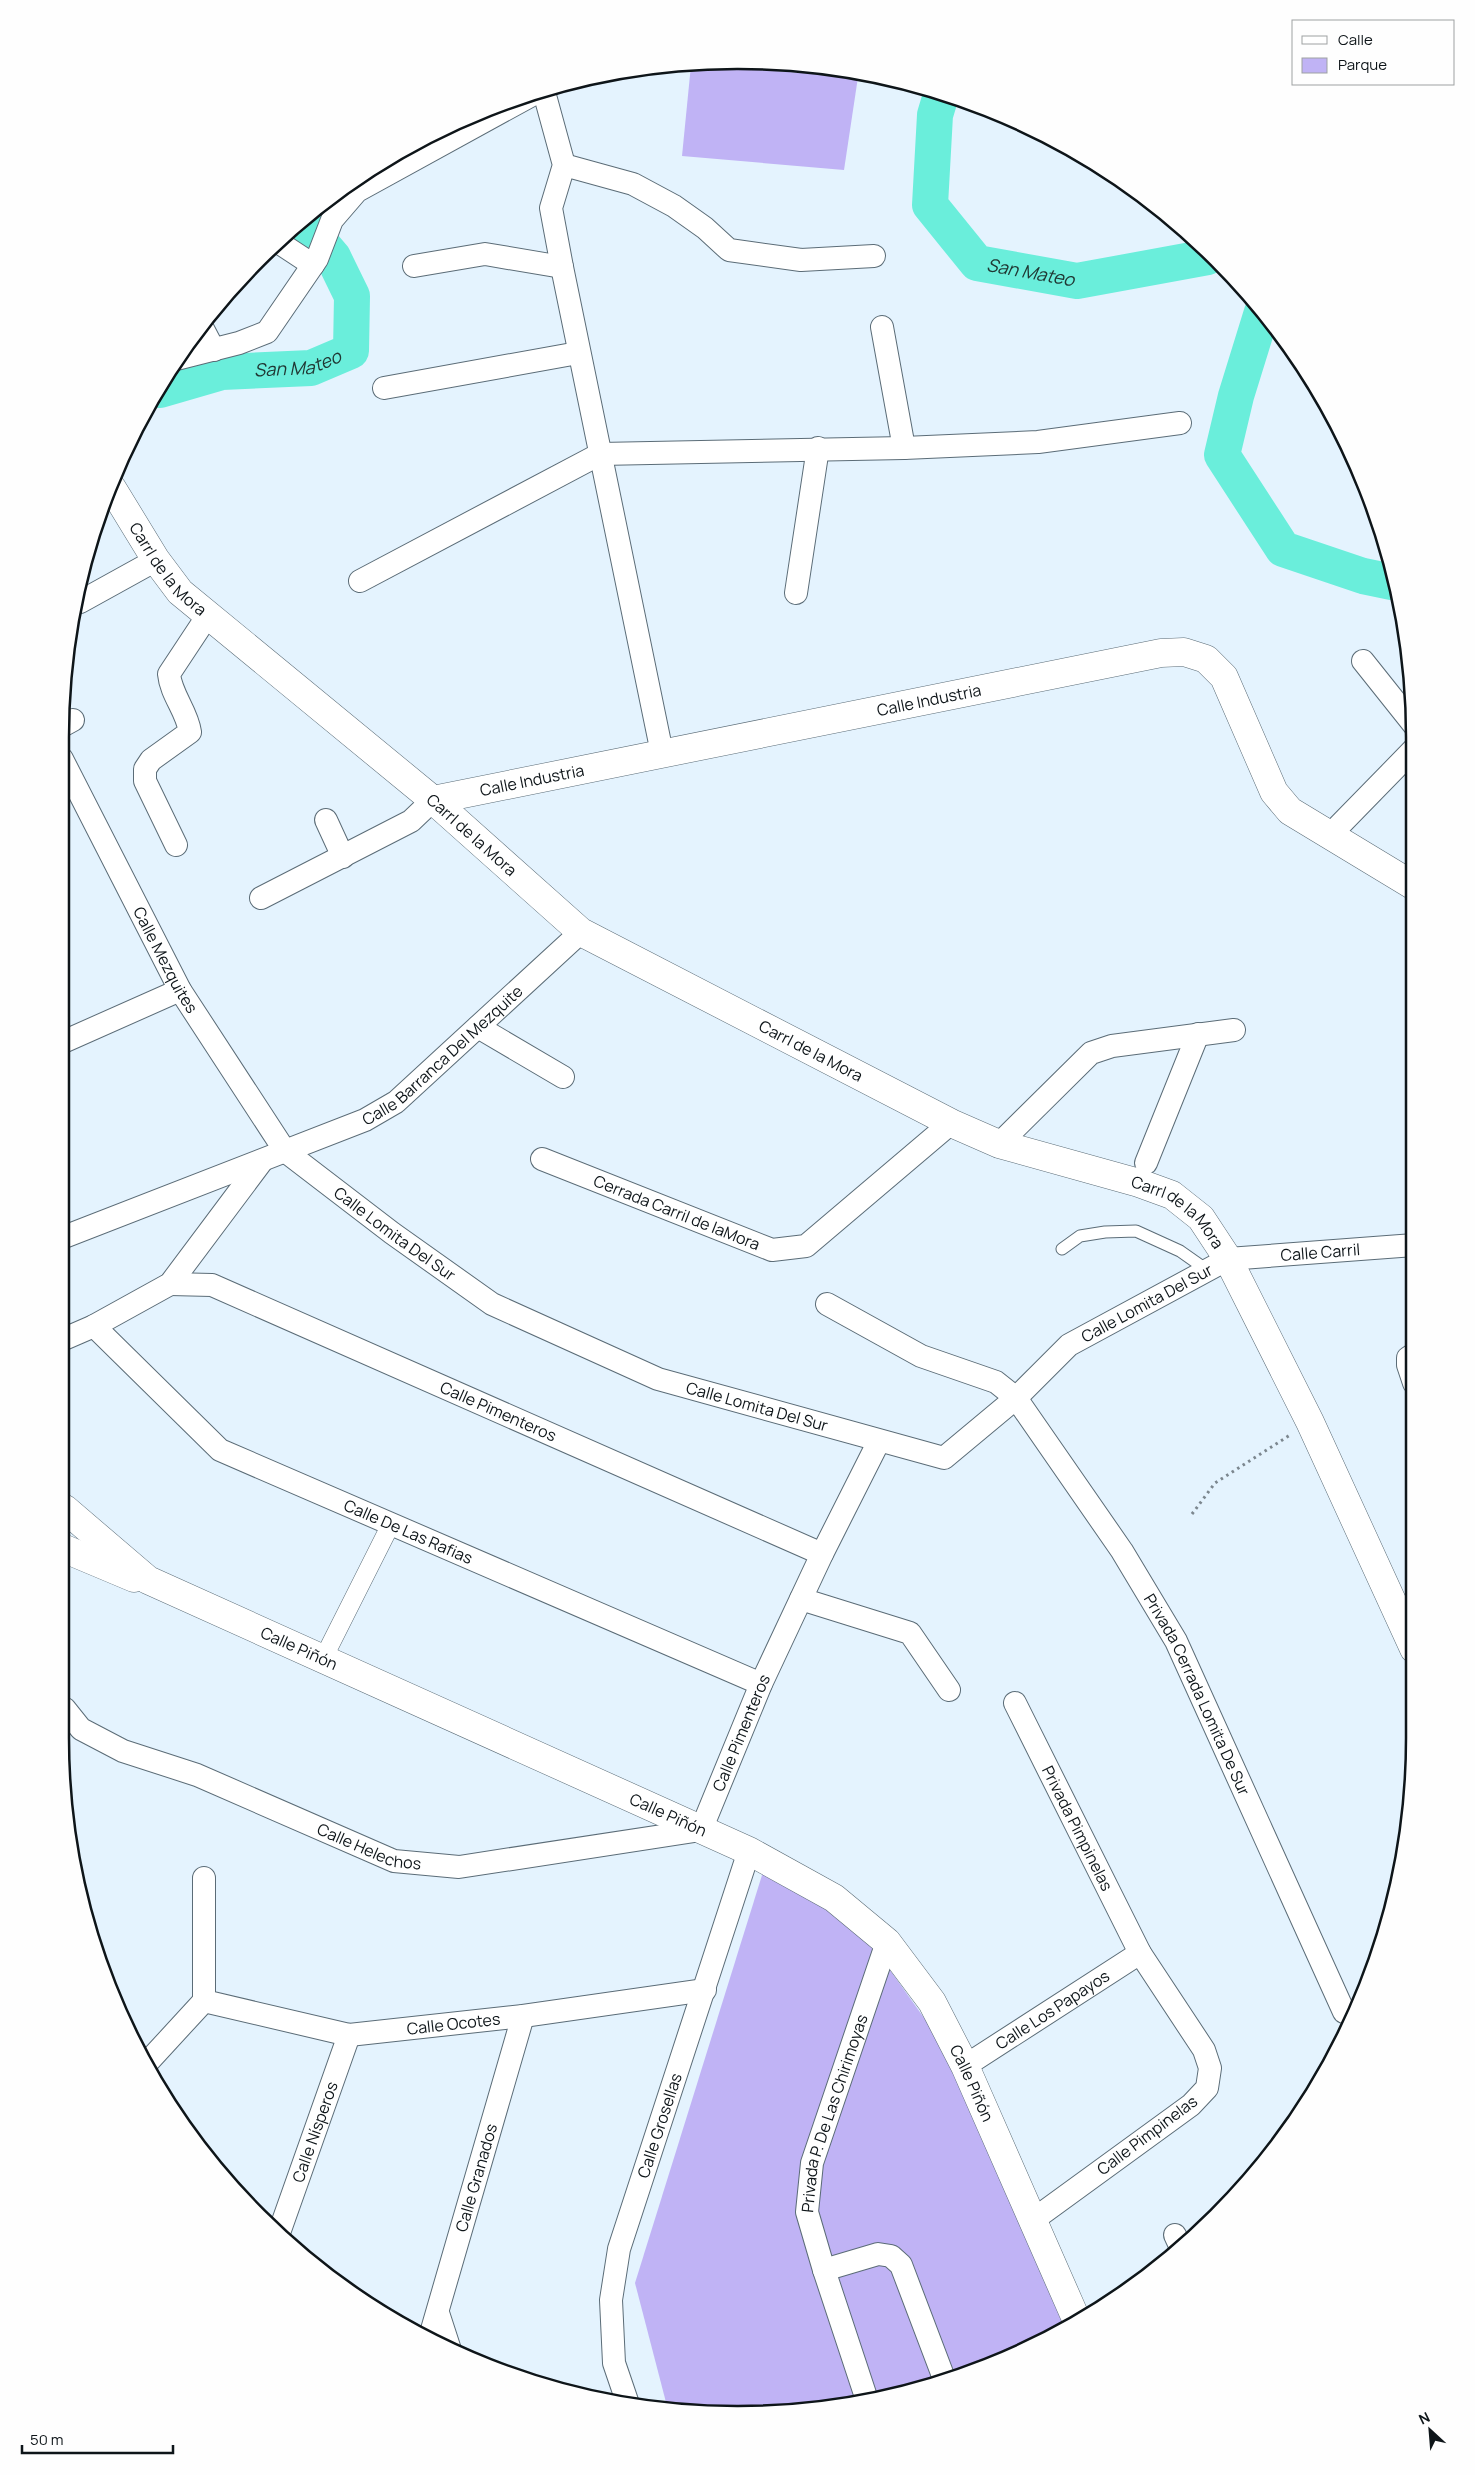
<svg xmlns="http://www.w3.org/2000/svg" width="1475" height="2475" viewBox="0 0 1475 2475" font-family="Manrope,sans-serif">
<style>
.green{fill:#c0b3f5}
.lines{fill:none;stroke-linecap:round;stroke-linejoin:round}
.river{stroke:#6aeedb;stroke-width:36}
.service-casing{stroke:#5b6c77;stroke-width:13}
.pedestrian-casing{stroke:#5b6c77;stroke-width:19}
.minor-casing{stroke:#5b6c77;stroke-width:24}
.tertiary-casing{stroke:#5b6c77;stroke-width:29}
.path{stroke:#7c878f;stroke-width:3;stroke-dasharray:2.5 4;stroke-linecap:butt}
.service{stroke:#fff;stroke-width:11}
.pedestrian{stroke:#fff;stroke-width:18}
.minor{stroke:#fff;stroke-width:22}
.tertiary{stroke:#fff;stroke-width:28}
.labels{text-anchor:middle;stroke-width:5;stroke-linejoin:round;paint-order:stroke}
.street-label{font-size:16px;fill:#0e1519;stroke:#fefefe}
.water-label{font-size:18px;font-style:italic;fill:#203733;stroke:#fefefe}
.rim{fill:none;stroke:#0e1519;stroke-width:2.5}
</style>
<rect width="100%" height="100%" fill="#e4f3fe"/>
<g class="green">
<path d="M691,65L858,77L844,170L682,156Z"/>
<path d="M763,1872L848,1911L954,2060L1066,2327L1037,2345L955,2379L826,2409L737,2415L668,2410L635,2283Z"/>
</g>
<g class="lines">
<g class="river">
<path id="s1" d="M941,95L935,115L930,205L977,263L1077,281L1208,257"/>
<path d="M1262,312L1236,396L1222,455L1283,549L1363,576L1392,582"/>
<path id="s2" d="M160,390L222,372L311,368L351,351L352,296L333,257L303,222"/>
</g>
<g class="service-casing">
<path id="service" d="M1062,1249L1080,1236L1105,1232L1136,1231L1180,1251L1207,1270"/>
</g>
<g class="pedestrian-casing">
<path id="pedestrian" d="M323,1659L391,1524"/>
</g>
<g class="minor-casing">
<g id="minor">
<path d="M544,92L564,165L551,208L562,267L662,753"/>
<path d="M564,165L633,184L674,206L705,228L729,250L801,260L874,256"/>
<path d="M278,242L313,265"/>
<path d="M414,266L485,254L562,267"/>
<path d="M202,327L214,350"/>
<path d="M882,327L904,448"/>
<path d="M176,359L239,343L267,332L317,259L332,220L357,191L532,95"/>
<path d="M384,388L578,353"/>
<path d="M360,581L600,454L904,448L1038,442L1180,423"/>
<path d="M796,593L818,448"/>
<path d="M80,602L156,560"/>
<path d="M1363,661L1414,725"/>
<path d="M62,726L73,720"/>
<path id="s3" d="M62,759L180,990L285,1151L392,1233L492,1304L658,1379L944,1458L1016,1398L1069,1345L1228,1259L1414,1245"/>
<path d="M326,820L343,857"/>
<path d="M1330,835L1414,749"/>
<path d="M176,845L145,781V769L151,760L190,732C187,711 171,695 169,674L208,615"/>
<path d="M261,898L411,821L433,800"/>
<path d="M478,1027L563,1077"/>
<path d="M63,1042L180,990"/>
<path d="M999,1144L1091,1053L1112,1046L1234,1030"/>
<path id="s4" d="M542,1159L772,1250L806,1246L951,1123"/>
<path d="M1146,1163L1198,1034"/>
<path id="s5" d="M64,1237L365,1120L396,1102L581,932"/>
<path id="s6" d="M170,1284L212,1285L822,1554"/>
<path id="s7" d="M827,1304L921,1356L996,1382L1016,1398L1122,1551L1176,1641L1344,2012"/>
<path id="s8" d="M94,1326L220,1450L761,1684"/>
<path d="M64,1339L94,1326L170,1284L262,1161"/>
<path d="M1414,1354L1408,1358V1365L1414,1383"/>
<path d="M801,1599L910,1633L949,1690"/>
<path id="s9" d="M1015,1703L1140,1953L1204,2050L1210,2068L1207,2088L1191,2105L1033,2220"/>
<path id="s10" d="M65,1709L81,1729L123,1751L197,1775L394,1861L459,1867L701,1830L761,1684L822,1554L879,1441"/>
<path id="s11" d="M204,2001L349,2035L523,2016L705,1990"/>
<path d="M146,2064L204,2001V1878"/>
<path id="s12" d="M965,2066L1140,1953"/>
<path id="s13" d="M280,2230L349,2035"/>
<path d="M1175,2235L1181,2248"/>
<path d="M824,2270L878,2254L891,2256L901,2265L945,2381"/>
<path d="M438,2313L450,2350"/>
<path id="s14" d="M429,2340L523,2016"/>
<path id="s15" d="M867,2400L824,2270L807,2212L812,2163L887,1942"/>
<path id="s16" d="M628,2404L614,2363L611,2300L619,2249L749,1851"/>
</g>
</g>
<g class="tertiary-casing">
<g id="tertiary">
<path id="s17" d="M112,488L156,560L180,592L433,800L581,932L951,1123L999,1144L1139,1183L1172,1195L1201,1218L1228,1259L1310,1422L1414,1649"/>
<path id="s18" d="M433,800L1161,653L1184,652L1206,659L1224,677L1274,792L1290,811L1414,886"/>
<path id="s19" d="M65,1509L148,1580L749,1851L834,1898L887,1942L932,2002L965,2066L1077,2321"/>
<path d="M65,1549L134,1578"/>
</g>
</g>
<path class="path" d="M1192,1514L1215,1483L1290,1435"/>
<use href="#service" class="service"/>
<use href="#pedestrian" class="pedestrian"/>
<use href="#minor" class="minor"/>
<use href="#tertiary" class="tertiary"/>
</g>
<g class="labels">
<g class="street-label">
<text dy="6" stroke="none"><textPath href="#s17" startOffset="99">Carrl de la Mora</textPath></text>
<text dy="6" stroke="none"><textPath href="#s18" startOffset="506">Calle Industria</textPath></text>
<text dy="6" stroke="none"><textPath href="#s18" startOffset="101">Calle Industria</textPath></text>
<text dy="6" stroke="none"><textPath href="#s17" startOffset="504">Carrl de la Mora</textPath></text>
<text dy="6" stroke="none"><textPath href="#s3" startOffset="226">Calle Mezquites</textPath></text>
<text dy="6" stroke="none"><textPath href="#s17" startOffset="909">Carrl de la Mora</textPath></text>
<text dy="6" stroke="none"><textPath href="#s5" startOffset="424">Calle Barranca Del Mezquite</textPath></text>
<text dy="6" stroke="none"><textPath href="#s4" startOffset="145">Cerrada Carril de laMora</textPath></text>
<text dy="6" stroke="none"><textPath href="#s17" startOffset="1314">Carrl de la Mora</textPath></text>
<text dy="6" stroke="none"><textPath href="#s3" startOffset="589">Calle Lomita Del Sur</textPath></text>
<text dy="6" stroke="none"><textPath href="#s3" startOffset="1630">Calle Carril</textPath></text>
<text dy="6" stroke="none"><textPath href="#s3" startOffset="1445">Calle Lomita Del Sur</textPath></text>
<text dy="6" stroke="none"><textPath href="#s3" startOffset="994">Calle Lomita Del Sur</textPath></text>
<text dy="6" stroke="none"><textPath href="#s6" startOffset="355">Calle Pimenteros</textPath></text>
<text dy="6" stroke="none"><textPath href="#s8" startOffset="382">Calle De Las Rafias</textPath></text>
<text dy="6" stroke="none"><textPath href="#s19" startOffset="275">Calle Piñón</textPath></text>
<text dy="6" stroke="none"><textPath href="#s7" startOffset="561">Privada Cerrada Lomita De Sur</textPath></text>
<text dy="6" stroke="none"><textPath href="#s10" startOffset="781">Calle Pimenteros</textPath></text>
<text dy="6" stroke="none"><textPath href="#s19" startOffset="680">Calle Piñón</textPath></text>
<text dy="6" stroke="none"><textPath href="#s9" startOffset="140">Privada Pimpinelas</textPath></text>
<text dy="6" stroke="none"><textPath href="#s10" startOffset="338">Calle Helechos</textPath></text>
<text dy="6" stroke="none"><textPath href="#s12" startOffset="104">Calle Los Papayos</textPath></text>
<text dy="6" stroke="none"><textPath href="#s11" startOffset="254">Calle Ocotes</textPath></text>
<text dy="6" stroke="none"><textPath href="#s19" startOffset="1100">Calle Piñón</textPath></text>
<text dy="6" stroke="none"><textPath href="#s15" startOffset="300">Privada P. De Las Chirimoyas</textPath></text>
<text dy="6" stroke="none"><textPath href="#s16" startOffset="288">Calle Grosellas</textPath></text>
<text dy="6" stroke="none"><textPath href="#s13" startOffset="104">Calle Nísperos</textPath></text>
<text transform="translate(1147 2135) rotate(-37)" y="6">Calle Pimpinelas</text>
<text dy="6" stroke="none"><textPath href="#s14" startOffset="169">Calle Granados</textPath></text>
</g>
<g class="water-label">
<text dy="6" stroke="none"><textPath href="#s1" startOffset="240">San Mateo</textPath></text>
<text dy="6" stroke="none"><textPath href="#s2" startOffset="141">San Mateo</textPath></text>
</g>
</g>
<path d="M0 0H1475V2475H0ZM737 69H738A668 668 0 0 1 1406 737V1738A668 668 0 0 1 738 2406H737A668 668 0 0 1 69 1738V737A668 668 0 0 1 737 69Z" fill="#fefefe" fill-rule="evenodd"/>
<path class="rim" d="M737 69H738A668 668 0 0 1 1406 737V1738A668 668 0 0 1 738 2406H737A668 668 0 0 1 69 1738V737A668 668 0 0 1 737 69Z"/>
<rect x="1292" y="20" width="162" height="65" fill="#fefefe" stroke="#9ea1a2"/>
<rect x="1302" y="36" width="25" height="8" fill="#ffffff" stroke="#9ea1a2"/>
<text x="1338" y="45" font-size="15" fill="#0e1519">Calle</text>
<rect x="1302" y="58" width="25" height="15" fill="#c0b3f5" stroke="#9ea1a2"/>
<text x="1338" y="70" font-size="15" fill="#0e1519">Parque</text>
<g transform="translate(1430 2430) rotate(334)" stroke="#fefefe" stroke-width="4" paint-order="stroke">
<path d="M0-4L9 19L0 12L-9 19Z" fill="#0e1519"/>
<text y="-8" font-size="14" font-weight="bold" text-anchor="middle" fill="#0e1519">N</text>
</g>
<path d="M22 2445v8h151v-8" fill="none" stroke="#0e1519" stroke-width="2.5"/>
<text x="30" y="2445" font-size="15" fill="#0e1519" stroke="#fefefe" stroke-width="4" paint-order="stroke">50 m</text>
</svg>
